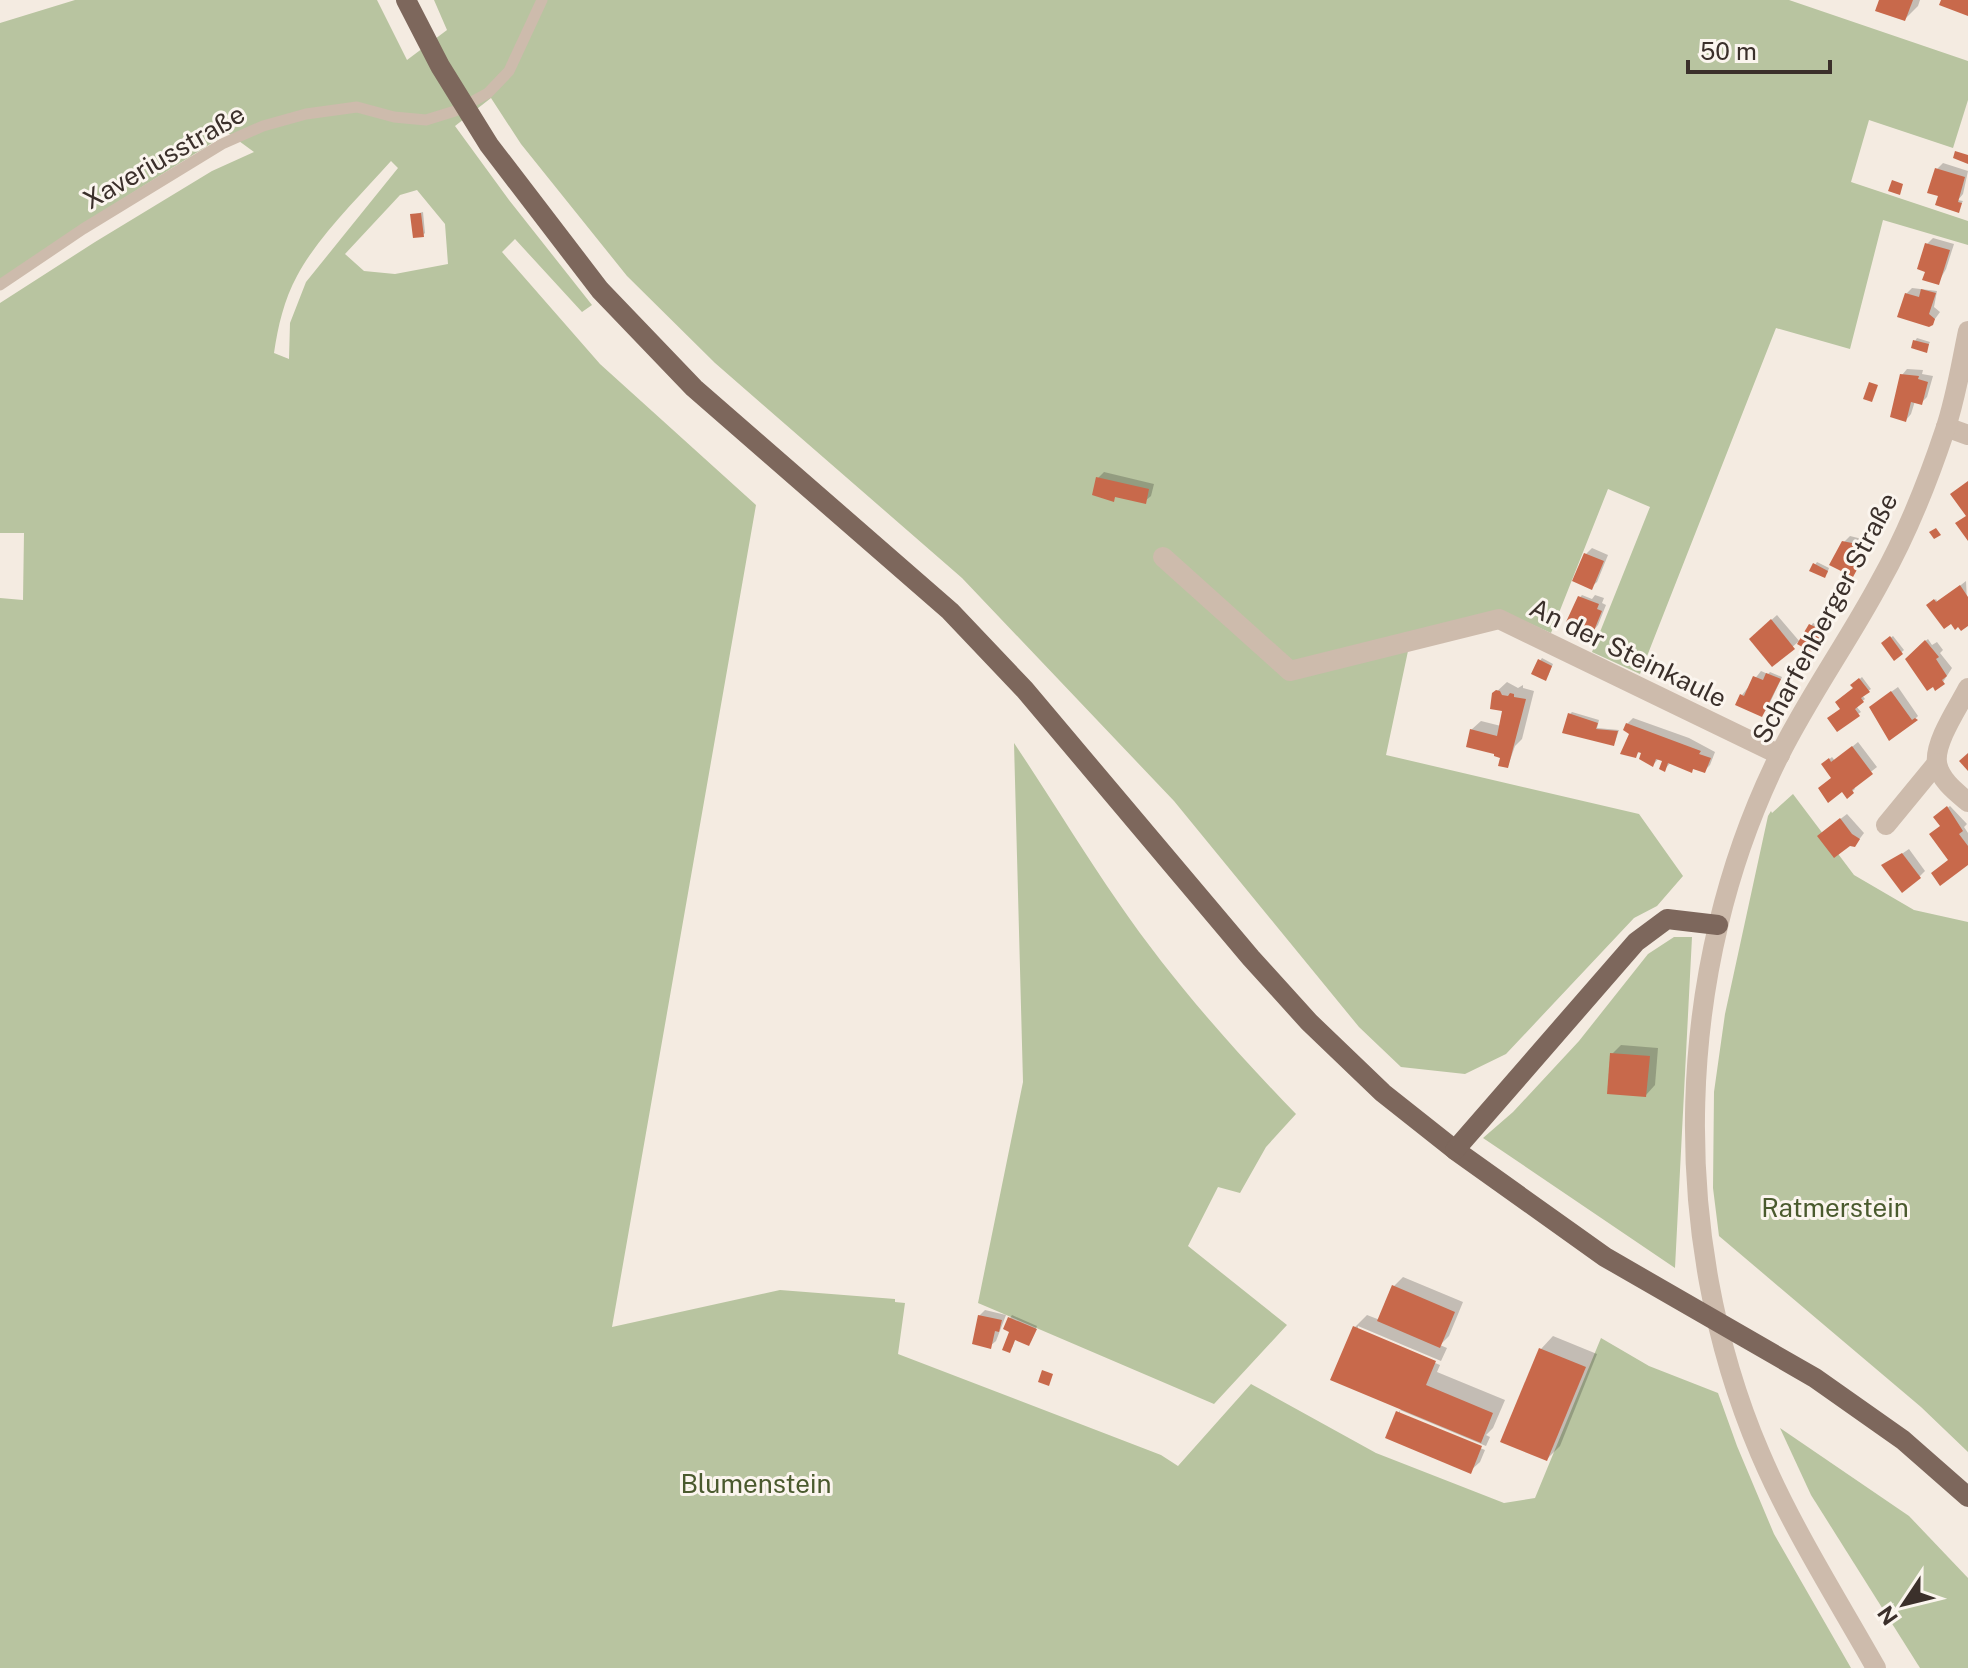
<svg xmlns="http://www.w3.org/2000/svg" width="1968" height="1668" viewBox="0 0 1968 1668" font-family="'Public Sans',sans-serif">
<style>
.green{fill:#b8c4a0;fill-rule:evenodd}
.shadow{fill:#0003}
.building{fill:#c8694b}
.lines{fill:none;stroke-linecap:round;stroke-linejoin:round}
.service{stroke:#cdbbac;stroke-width:11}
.minor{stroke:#cdbbac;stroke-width:20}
.tertiary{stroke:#cdbbac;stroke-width:20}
.primary{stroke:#7d675c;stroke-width:20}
.labels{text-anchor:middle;stroke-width:6;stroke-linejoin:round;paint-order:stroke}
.street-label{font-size:26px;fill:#3b302b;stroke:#fbf5ee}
.park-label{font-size:26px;fill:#4a5a2e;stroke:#fbf5ee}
</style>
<rect width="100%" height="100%" fill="#f4ebe1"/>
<g class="green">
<path d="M75,0H377L407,60L447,30L434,0H1789L1968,61V100L1953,148L1869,120L1851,182L1968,221V245L1883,220L1850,349L1776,328L1640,674L1592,652L1650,507L1608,489L1551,633L1499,610L1408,651L1386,755L1639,814L1683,876L1657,906L1634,918L1506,1054L1465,1074L1401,1067L1359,1027L1174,801L962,578L715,363L627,276L521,144L491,98L455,126L509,200L592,305L582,312L515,239L502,252L600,364L756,505L612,1327L780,1290L895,1299V1302L905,1303L898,1354L1161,1455L1178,1466L1251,1384L1376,1453L1504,1503L1535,1498L1601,1338L1649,1366L1718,1393L1737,1446L1774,1534L1851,1668H0V598L23,600L24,533H0V303L95,242L212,171L254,152L228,133L86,222L0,283V23ZM391,161L398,168L306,282L290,323L289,359L274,353C278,326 284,300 297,276C318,236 361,195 391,161ZM417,190L445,224L448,264L395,274L364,271L345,254L400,195Z"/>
<path d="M1014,743C1049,795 1082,850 1118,902C1170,978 1232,1048 1296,1114L1266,1147L1240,1193L1218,1187L1188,1246L1287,1325L1214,1404L978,1303L1023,1082Z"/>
<path d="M1793,794L1854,875L1914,910L1968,922V1452L1921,1407L1719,1236L1713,1188L1714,1092L1725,1014L1768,816L1771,811L1772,813Z"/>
<path d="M1674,937H1692L1675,1268L1483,1138L1513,1112L1579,1041L1648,954Z"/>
<path d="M1780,1428L1909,1516L1968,1578V1668H1920L1811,1495Z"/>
</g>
<g class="shadow">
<path d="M1881,0H1920L1918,6L1905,19Z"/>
<path d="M1943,163L1968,171L1963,194L1958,200L1963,201L1958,210L1939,197L1937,169Z"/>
<path d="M423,212L425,233L423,235L412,215Z"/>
<path d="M1933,238L1954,244L1946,269L1938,283L1927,244Z"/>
<path d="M1912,288L1937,291L1934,307L1940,312L1932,323L1906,294Z"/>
<path d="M1917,338L1930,342L1926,350L1915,341Z"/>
<path d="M1907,369L1923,370L1922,374L1933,376L1927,397L1921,403L1915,401L1911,414L1906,420L1902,375Z"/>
<path d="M1104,472L1154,484L1151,496L1145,501L1117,495L1113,499L1098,478Z"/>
<path d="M1850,536L1858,538L1870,547L1853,575L1844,542Z"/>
<path d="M1592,548L1608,555L1597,582L1591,587L1586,554Z"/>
<path d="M1817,562L1829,568L1827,574L1815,565Z"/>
<path d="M1966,581L1968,623L1929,605L1936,599L1938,603Z"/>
<path d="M1582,595L1592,599L1595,595L1604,598L1602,603L1606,605L1598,625L1593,631L1576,602Z"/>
<path d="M1777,615L1800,642L1813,623L1825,628L1813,648L1798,642L1773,664L1757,633Z"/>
<path d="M1893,636L1904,650L1895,658L1884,643Z"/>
<path d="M1928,639L1932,645L1937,642L1943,650L1940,653L1952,668L1943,682L1919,646Z"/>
<path d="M1542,658L1553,664L1548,676L1540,661Z"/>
<path d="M1761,671L1768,674L1770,672L1782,677L1767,709L1762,715L1742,695Z"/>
<path d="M1862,677L1871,689L1862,695L1865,699L1856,706L1861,712L1858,714L1843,708L1855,688L1853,685Z"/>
<path d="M1507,682L1518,688L1523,685V688L1534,691L1522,739L1515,746L1508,766L1502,756L1471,730L1481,721L1501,726L1505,709L1494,694Z"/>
<path d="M1898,687L1918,716L1913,721L1877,702Z"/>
<path d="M1572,712L1599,720L1597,728L1619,730L1615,742L1613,744L1570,714Z"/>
<path d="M1633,718L1689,738L1715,752L1710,765L1704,771L1671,762L1665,769V760L1659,758L1653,765L1646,745L1636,755L1627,724Z"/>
<path d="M1858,742L1877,767L1853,786L1855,789L1847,796L1824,764L1832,757L1835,761Z"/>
<path d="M1950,806L1967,824L1964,827L1968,833V863L1950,860L1942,825L1935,817Z"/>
<path d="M1847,814L1864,833L1855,845L1826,830Z"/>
<path d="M1909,849L1925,871L1919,877L1884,866Z"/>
<path d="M1621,1045L1658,1048L1655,1085L1646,1095L1612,1054Z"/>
<path d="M1403,1277L1463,1302L1449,1336L1440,1345L1447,1348L1441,1361L1358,1326V1331L1440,1365L1437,1372L1505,1400L1493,1428L1486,1435L1490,1437L1486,1446L1400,1410L1402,1408L1354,1328L1367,1315L1380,1320L1394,1286Z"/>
<path d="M985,1310L1006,1315L996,1341L990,1346L979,1316Z"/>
<path d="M1012,1315L1037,1326L1031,1341L1016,1338L1012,1348L1010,1318Z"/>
<path d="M1553,1336L1597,1354L1560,1446L1547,1459L1541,1349Z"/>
<path d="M1400,1410V1414L1485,1450L1480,1462L1470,1471L1388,1437Z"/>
</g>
<g class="building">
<path d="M1879,0H1913L1905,21L1875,11Z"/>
<path d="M1941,0H1968V16L1939,5Z"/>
<path d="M1955,151L1968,155V164L1953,158Z"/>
<path d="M1935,168L1965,177L1958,202L1962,203L1959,213L1935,205L1938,196L1927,193Z"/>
<path d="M1892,180L1903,184L1900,195L1888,191Z"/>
<path d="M421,213L424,237L413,238L410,214Z"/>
<path d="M1925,243L1950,250L1939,285L1922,280L1925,272L1917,269Z"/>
<path d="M1921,289L1936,293L1929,314L1935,319L1933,325L1929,327L1897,317L1905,293L1919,297Z"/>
<path d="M1913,340L1929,344L1927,353L1911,348Z"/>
<path d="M1900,374L1919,376L1918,379L1928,382L1922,405L1911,402L1906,422L1890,417Z"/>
<path d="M1869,382L1878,385L1872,402L1863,399Z"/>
<path d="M1096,477L1149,489L1146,504L1115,497L1114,502L1092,495Z"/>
<path d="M1968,481V541L1955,523L1966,516L1950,494Z"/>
<path d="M1936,528L1941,535L1934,539L1929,532Z"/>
<path d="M1842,541L1852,543L1853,547L1866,553L1853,577L1829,565Z"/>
<path d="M1584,553L1604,561L1592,590L1572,581Z"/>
<path d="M1813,563L1828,571L1825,578L1809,571Z"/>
<path d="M1960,585L1968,597V626L1961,631L1958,627L1955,630L1951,624L1944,629L1926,605L1934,599L1936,602Z"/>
<path d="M1578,596L1599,604L1597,609L1602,611L1593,633L1566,622Z"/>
<path d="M1771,619L1795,649L1772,667L1749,639Z"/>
<path d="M1809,624L1824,631L1811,652L1797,644Z"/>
<path d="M1890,636L1903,654L1894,661L1881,643Z"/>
<path d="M1925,640L1939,657L1936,659L1947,676L1942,680L1945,684L1935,691L1933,687L1927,691L1905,659Z"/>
<path d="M1538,659L1552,666L1546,681L1531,674Z"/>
<path d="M1766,673L1781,679L1762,717L1735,705L1740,694L1744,696L1753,676L1763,680Z"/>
<path d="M1859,678L1870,692L1861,698L1864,702L1855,709L1860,716L1837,732L1827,718L1840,709L1835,702L1853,688L1850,685Z"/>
<path d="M1496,690L1500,691L1502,695L1508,696L1510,693L1514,694V697L1526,699L1508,768L1498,766L1500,758L1494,756V754L1466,747L1470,729L1497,736L1502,711L1490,709L1492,693Z"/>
<path d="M1891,691L1912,720L1915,718L1918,720L1889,741L1869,707Z"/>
<path d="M1568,713L1598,723L1596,729L1618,731L1614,746L1562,733Z"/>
<path d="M1626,723L1701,751L1699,754L1711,758L1705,773L1693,769L1692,773L1668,763L1665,772L1659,769L1662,761L1656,759L1653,767L1639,759L1641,753L1638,752L1636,758L1620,754L1629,734L1623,730Z"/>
<path d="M1852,746L1873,774L1852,790L1854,793L1847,799L1842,792L1828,803L1818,788L1831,778L1821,764L1829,758L1831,762Z"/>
<path d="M1968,753V771L1959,761Z"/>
<path d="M1947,806L1963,831L1959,834L1968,846V865L1940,886L1931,873L1948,860L1929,834L1940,826L1933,817Z"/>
<path d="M1840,818L1852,834L1860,839L1855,847L1850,846L1834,858L1817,836Z"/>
<path d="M1902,853L1921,878L1902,893L1881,865Z"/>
<path d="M1610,1053L1650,1056L1646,1097L1607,1094Z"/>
<path d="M1392,1285L1455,1312L1440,1348L1377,1321Z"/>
<path d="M978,1315L1002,1320L999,1332L995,1331L991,1349L972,1344Z"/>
<path d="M1008,1317L1037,1329L1029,1346L1015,1340L1010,1353L1002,1350L1009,1332L1003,1329Z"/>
<path d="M1353,1326L1436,1361L1426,1385L1493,1413L1481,1443L1330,1380Z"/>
<path d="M1539,1348L1586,1367L1547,1461L1500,1442Z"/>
<path d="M1042,1370L1053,1374L1049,1386L1038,1382Z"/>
<path d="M1396,1411L1482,1446L1471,1474L1385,1438Z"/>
</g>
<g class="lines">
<path class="service" d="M0,285L83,229L222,144L263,126L306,114L357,107L394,117L426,120L455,111L488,93L509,71L542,0"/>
<g class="minor">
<path d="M1946,427L1968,435"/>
<path d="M1163,557L1290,671L1499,619L1780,755"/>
<path d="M1968,688C1959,706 1934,742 1937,763C1940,780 1956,792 1968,802"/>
<path d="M1886,825L1937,763"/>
</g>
<path class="tertiary" d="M1876,1668C1836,1597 1792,1528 1760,1453C1667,1235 1674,968 1779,756C1809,696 1849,640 1880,582C1907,534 1928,481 1945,430C1956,398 1961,364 1968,331"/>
<g class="primary">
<path d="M406,0L440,66L489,145L600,290L694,388L950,611L1025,690L1251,958L1309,1022L1383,1093L1455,1150L1605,1257L1815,1378L1903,1440L1968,1497"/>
<path d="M1455,1150L1636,942L1667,919L1718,925"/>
</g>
</g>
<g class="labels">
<g class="street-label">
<text transform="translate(164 157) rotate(-30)" y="9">Xaveriusstraße</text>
<text transform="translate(1825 618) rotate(-62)" y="9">Scharfenberger Straße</text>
<text transform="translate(1628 653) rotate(26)" y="9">An der Steinkaule</text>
</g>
<g class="park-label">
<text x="1835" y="1217">Ratmerstein</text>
<text x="756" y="1493">Blumenstein</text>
</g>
</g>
<g transform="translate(1904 1604) rotate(235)" stroke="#fbf5ee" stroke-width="6" paint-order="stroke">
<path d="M0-6L14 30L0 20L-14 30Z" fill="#3b302b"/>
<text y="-12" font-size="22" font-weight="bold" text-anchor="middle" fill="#3b302b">N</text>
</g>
<path d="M1688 60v12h142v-12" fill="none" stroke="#3b302b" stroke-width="4"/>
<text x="1700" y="60" font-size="24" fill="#3b302b" stroke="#fbf5ee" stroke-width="6" paint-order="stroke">50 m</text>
</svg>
